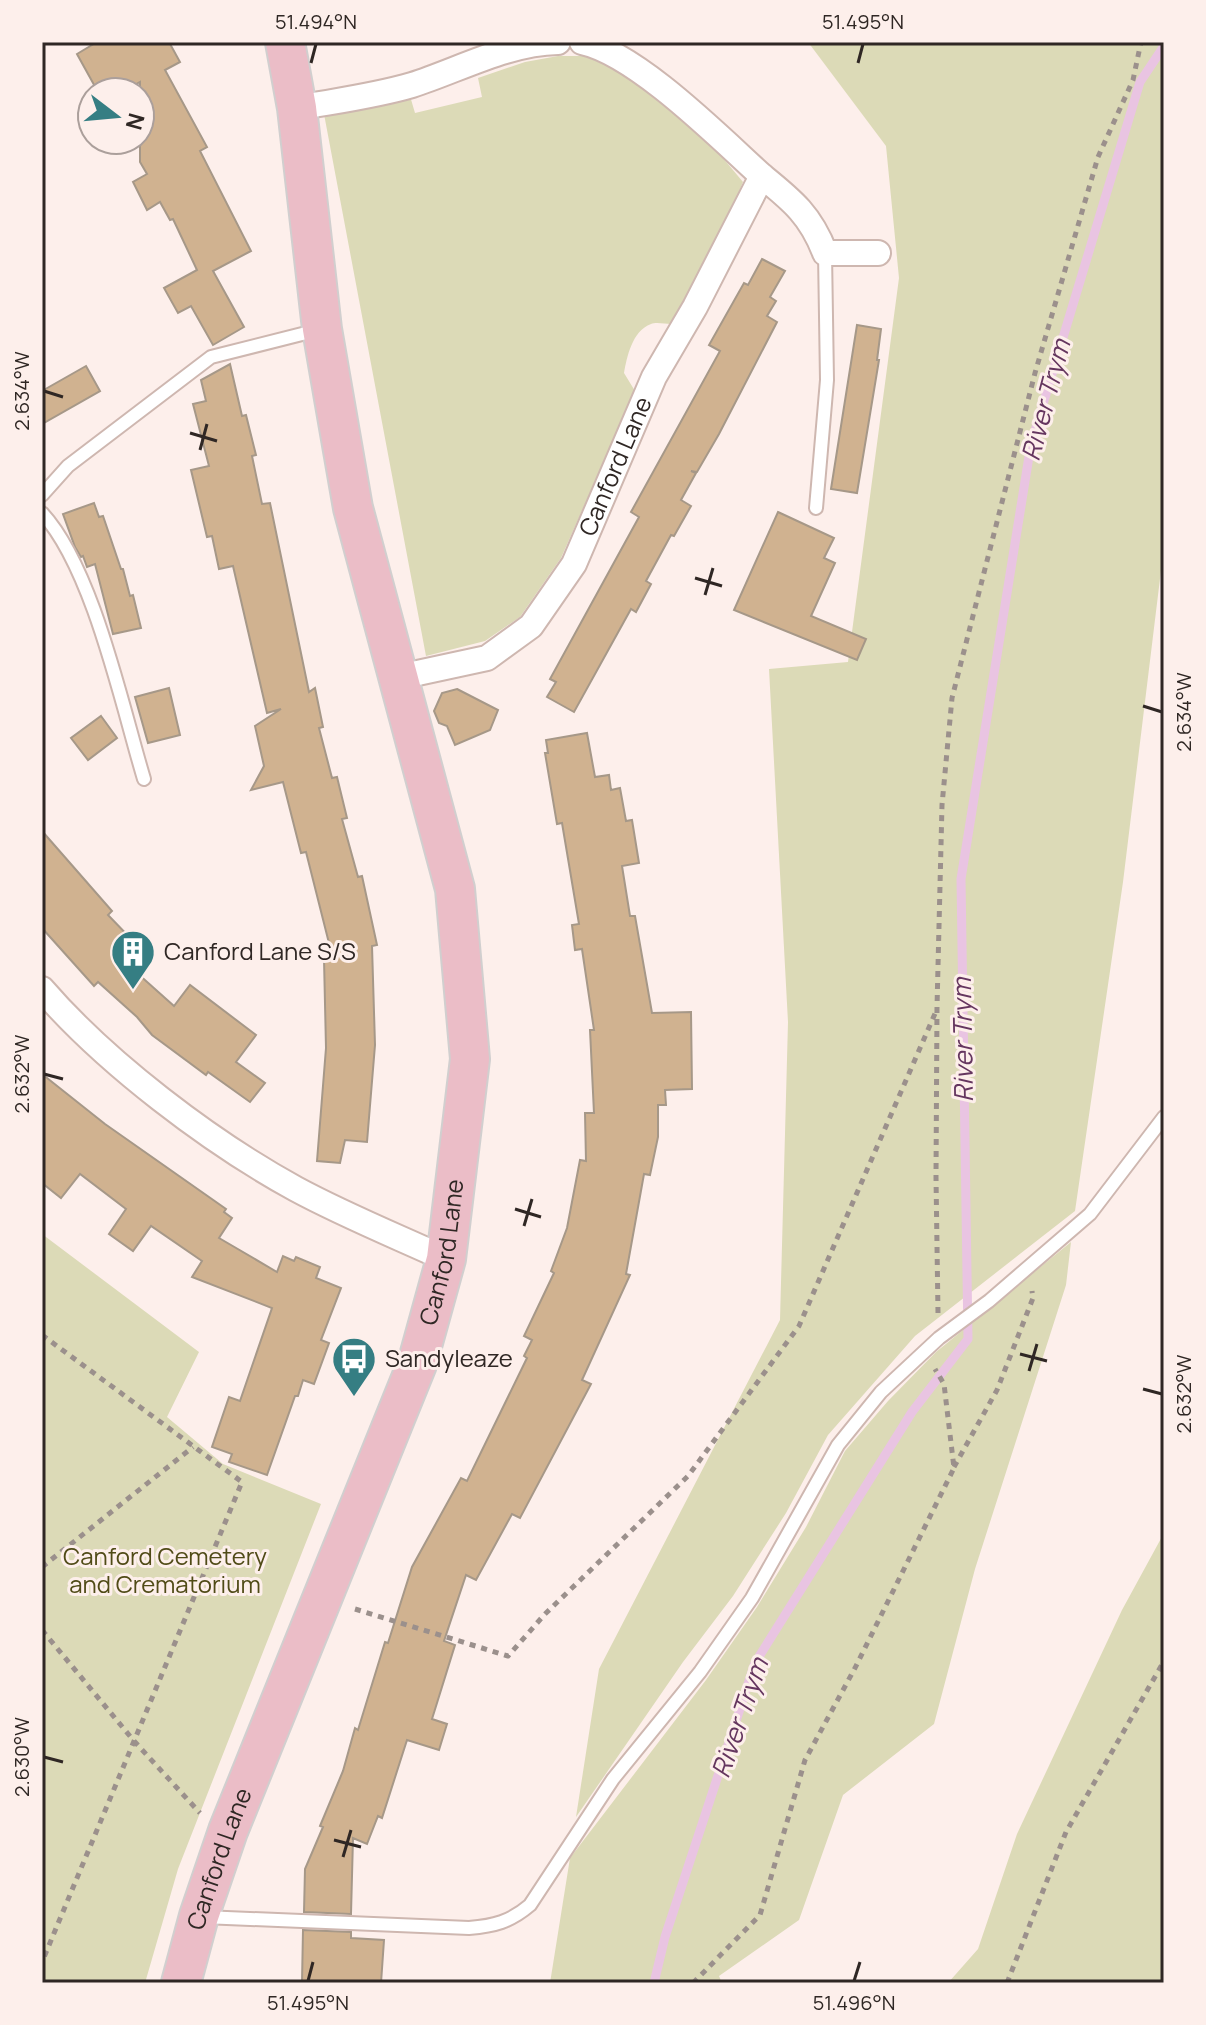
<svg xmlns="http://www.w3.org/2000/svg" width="1206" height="2025" viewBox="0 0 1206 2025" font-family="Manrope,sans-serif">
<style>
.green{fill:#dcdab7}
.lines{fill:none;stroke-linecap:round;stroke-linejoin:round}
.stream{stroke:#e9c4e2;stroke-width:9}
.building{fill:#d0b290;stroke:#a69888;stroke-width:2}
.service-casing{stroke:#ceb7b0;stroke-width:16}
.minor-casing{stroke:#ceb7b0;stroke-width:28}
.primary-casing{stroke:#d1cfcf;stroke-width:42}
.path{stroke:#9b908c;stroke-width:5;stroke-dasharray:6 6;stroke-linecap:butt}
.service{stroke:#fff;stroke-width:12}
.minor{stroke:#fff;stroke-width:24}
.primary{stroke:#ebbdc7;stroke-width:38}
.ticks{fill:none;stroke:#2f2724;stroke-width:3}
.labels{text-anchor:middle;stroke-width:6;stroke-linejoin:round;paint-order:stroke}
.street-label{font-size:24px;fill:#2f2724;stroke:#fdefeb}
.poi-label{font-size:24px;fill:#2f2724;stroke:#fdefeb;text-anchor:start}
.park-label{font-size:24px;fill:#504b17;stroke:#fdefeb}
.water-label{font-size:26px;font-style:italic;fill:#65365f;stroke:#fdefeb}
.neatline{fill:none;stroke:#2f2724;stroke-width:3}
.ticks-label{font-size:20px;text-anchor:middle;fill:#2f2724}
</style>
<rect width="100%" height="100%" fill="#fdefeb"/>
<g class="green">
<path d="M808,42H1164V546L1123,882L1075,1211L915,1336L828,1435L786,1513L733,1596L683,1662L576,1817L599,1669L780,1320L788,1022L769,669L848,662L899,278L886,146Z"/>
<path d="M558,56H584L624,67L697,127L743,182L715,249L671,324C665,324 656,322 651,324C632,331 627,357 624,373L635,391L561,558L520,617L485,641L426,656L324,114L410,96L415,113L482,97L478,78L525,62Z"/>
<path d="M42,1234L199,1352L167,1417L223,1464L321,1504L178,1869L145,1983H42Z"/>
<path d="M1071,1242L1066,1285L975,1569L934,1724L843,1795L799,1920L719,1976L722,1983H550L570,1858L706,1680L757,1607L806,1527L845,1451L888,1401L936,1352Z"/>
<path d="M1164,1533V1983H948L978,1949L1017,1834L1122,1610Z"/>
</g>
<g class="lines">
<path class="stream" d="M654,1983L665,1937L755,1663L912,1412L968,1339L961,879L1031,444L1140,82L1164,46"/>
</g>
<g class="building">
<path d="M97,42H169L180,62L165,70L207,147L200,151L251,251L213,271L244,327L213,345L191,306L178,313L164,288L197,270L173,219L170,220L160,202L147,210L133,182L147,174L140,162V82L122,92H98L77,54Z"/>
<path d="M762,259L785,271L770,297L776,301L767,316L777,322L719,434L697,472L691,471L696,473L681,500L691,506L674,536L671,535L646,581L651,584L636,612L631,609L574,712L547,697L556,682L550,679L639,517L631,512L720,351L709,345L744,283L748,285Z"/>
<path d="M857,325L881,329L877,360H879L857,493L831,489Z"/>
<path d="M230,364L242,416L246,415L256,455L252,456L262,504L270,503L309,692L315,688L323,727L319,728L332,778L337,777L347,818L342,819L358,877L362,876L377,945L372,946L375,1045L367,1142L345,1140L340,1163L317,1161L326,1048L324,959H333L306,852L301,853L283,782L251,790L264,766L255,726L281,709L267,713L233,566L219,569L212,536L207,537L191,470L209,466L193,404L206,401L201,380Z"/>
<path d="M86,366L100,391L42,424V391Z"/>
<path d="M94,503L99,517L103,516L121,569H123L130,596L133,595L141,628L113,634L95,564L87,567L83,556L81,557L75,547L63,514Z"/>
<path d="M778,512L834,538L824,558L835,563L811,616L866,639L857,660L734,610Z"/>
<path d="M169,688L180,735L148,743L135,697Z"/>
<path d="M457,689L498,710L490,730L455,745L447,726L439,723L434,711L442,693Z"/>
<path d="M101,716L117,738L88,760L71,738Z"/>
<path d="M587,733L595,777L609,775L611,790L620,788L626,821L632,820L639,863L622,866L630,916H635L652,1013L691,1012L692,1089L665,1090L666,1105H658V1137L650,1175L644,1174L626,1274L630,1275L582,1380L591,1384L520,1518L512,1514L476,1580L466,1575L444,1641L455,1645L432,1719L447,1724L439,1750L407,1740L382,1818L378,1816L367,1844L353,1838L351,1914L304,1912L305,1869L323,1827L320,1826L343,1771L355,1728L358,1730L385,1642L388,1643L412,1567L461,1478L467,1481L527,1358L524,1356L532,1340L524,1336L554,1273L551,1271L567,1228L580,1160L586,1161L585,1113H594L590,1030H594L582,949L575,950L572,925L579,924L562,823L557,824L545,753H548L546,740Z"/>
<path d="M42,831L112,911L108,915L136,944L138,954L127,964L174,1006L190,985L256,1035L236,1062L265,1083L250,1102L208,1072L206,1075L152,1035L137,1017L98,982L94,986L42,928Z"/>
<path d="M42,1074L105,1124L226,1209L224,1212L232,1218L219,1238L277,1272L283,1256L294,1261L296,1257L320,1267L316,1278L341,1288L321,1340L329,1343L314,1384L303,1380L298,1396H295L267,1475L229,1462L232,1454L212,1447L229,1397L240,1401L272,1308L192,1277L202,1261L151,1226L133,1251L109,1234L126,1209L80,1174L61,1198L42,1183Z"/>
<path d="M303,1930L351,1932V1938L384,1940L381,1983H302Z"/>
</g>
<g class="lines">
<g class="service-casing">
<g id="service">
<path d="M42,495L68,466L211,357L318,330"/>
<path d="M816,508L827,380L825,253"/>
<path d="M42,513C93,568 122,706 144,779"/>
<path d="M203,1917L469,1928C494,1926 510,1922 530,1905L613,1779L700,1672L752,1598L838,1445L881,1392L939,1338L989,1301L1090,1214L1164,1117"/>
</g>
</g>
<g class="minor-casing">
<g id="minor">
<path d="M297,108C335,101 375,96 412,85C459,70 507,43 558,42"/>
<path d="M762,176C793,201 811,216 825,253H878"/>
<path id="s1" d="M399,677L487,658L531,626L574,564L654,377L695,307L762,176C719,137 637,54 582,42"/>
<path d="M42,989C106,1063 210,1142 296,1189C344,1215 396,1236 446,1259"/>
</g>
</g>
<g class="primary-casing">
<g id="primary">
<path id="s2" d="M181,1983L199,1916L228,1831L417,1364L446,1259L470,1059L455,889L353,508L322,329L297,108L285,42"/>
</g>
</g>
<g class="path">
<path d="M938,1313L936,1177L937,1007L942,805L952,698L1035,373L1098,157L1133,80L1141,42"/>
<path d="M42,1335L242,1482L42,1962"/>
<path d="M954,1467L997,1390L1033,1298L1032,1291"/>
<path d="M42,1567L193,1447"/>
<path d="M355,1609L508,1656L545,1614L688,1476L799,1326L937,1009"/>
<path d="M42,1630L134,1741L200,1813"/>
<path d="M693,1983L760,1915L805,1760L855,1668L954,1468L944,1384L935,1369"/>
<path d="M1007,1983L1066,1832L1164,1661"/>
</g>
<use href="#service" class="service"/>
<use href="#minor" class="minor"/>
<use href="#primary" class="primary"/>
</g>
<path class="ticks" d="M311,63L316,44M858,63L863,44M44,391L63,397M190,433L217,441M200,450L207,424M695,578L722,586M705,595L713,568M1143,706L1162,712M44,1074L63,1079M515,1209L541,1217M524,1226L532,1199M1020,1354L1047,1361M1029,1371L1037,1344M1143,1389L1162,1394M44,1757L63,1762M334,1840L361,1847M343,1857L351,1830M308,1981L313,1962M854,1981L860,1962"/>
<defs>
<g id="building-pin" transform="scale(2.3)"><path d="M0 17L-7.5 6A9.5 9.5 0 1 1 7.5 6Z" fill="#357e83" stroke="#fdefeb"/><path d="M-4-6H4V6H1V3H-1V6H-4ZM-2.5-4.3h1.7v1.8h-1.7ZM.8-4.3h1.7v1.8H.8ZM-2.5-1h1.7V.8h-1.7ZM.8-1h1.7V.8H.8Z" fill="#fff"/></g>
<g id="bus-pin" transform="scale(2.3)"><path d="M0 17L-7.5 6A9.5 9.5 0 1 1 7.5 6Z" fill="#357e83" stroke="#fdefeb"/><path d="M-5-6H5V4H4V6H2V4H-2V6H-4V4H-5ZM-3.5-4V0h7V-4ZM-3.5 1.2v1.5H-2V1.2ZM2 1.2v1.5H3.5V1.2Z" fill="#fff"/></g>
</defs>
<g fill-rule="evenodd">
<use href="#building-pin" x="133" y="952"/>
<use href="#bus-pin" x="354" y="1359"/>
</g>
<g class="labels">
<g class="street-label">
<text dy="8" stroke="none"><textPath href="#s1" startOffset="326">Canford Lane</textPath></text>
<text dy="8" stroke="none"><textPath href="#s2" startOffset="778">Canford Lane</textPath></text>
<text dy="8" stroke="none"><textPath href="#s2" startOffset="130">Canford Lane</textPath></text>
</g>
<g class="poi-label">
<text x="164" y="960">Canford Lane S/S</text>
<text x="385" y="1367">Sandyleaze</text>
</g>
<g class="park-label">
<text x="165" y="1565">Canford Cemetery<tspan x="165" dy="28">and Crematorium</tspan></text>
</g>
<g class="water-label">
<text transform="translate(1046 400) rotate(-75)" y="9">River Trym</text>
<text transform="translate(963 1040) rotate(-91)" y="9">River Trym</text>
<text transform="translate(740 1718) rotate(-71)" y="9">River Trym</text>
</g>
</g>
<rect width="1206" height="2025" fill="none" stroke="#fdefeb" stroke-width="88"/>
<g transform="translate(116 116) rotate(106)"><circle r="38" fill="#fdefeb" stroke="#ab9f9b" stroke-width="2"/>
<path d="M0-6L14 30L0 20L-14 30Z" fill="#357e83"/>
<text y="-12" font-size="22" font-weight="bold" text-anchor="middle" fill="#2f2724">N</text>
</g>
<rect x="44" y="44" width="1118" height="1937" class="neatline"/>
<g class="ticks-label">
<text x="316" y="29">51.494°N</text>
<text x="863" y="29">51.495°N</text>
<text transform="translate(22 391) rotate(-90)" y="7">2.634°W</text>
<text transform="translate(1184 712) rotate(-90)" y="7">2.634°W</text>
<text transform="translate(22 1074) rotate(-90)" y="7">2.632°W</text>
<text transform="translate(1184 1394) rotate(-90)" y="7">2.632°W</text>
<text transform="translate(22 1757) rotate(-90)" y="7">2.630°W</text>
<text x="308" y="2010">51.495°N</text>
<text x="854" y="2010">51.496°N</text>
</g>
</svg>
